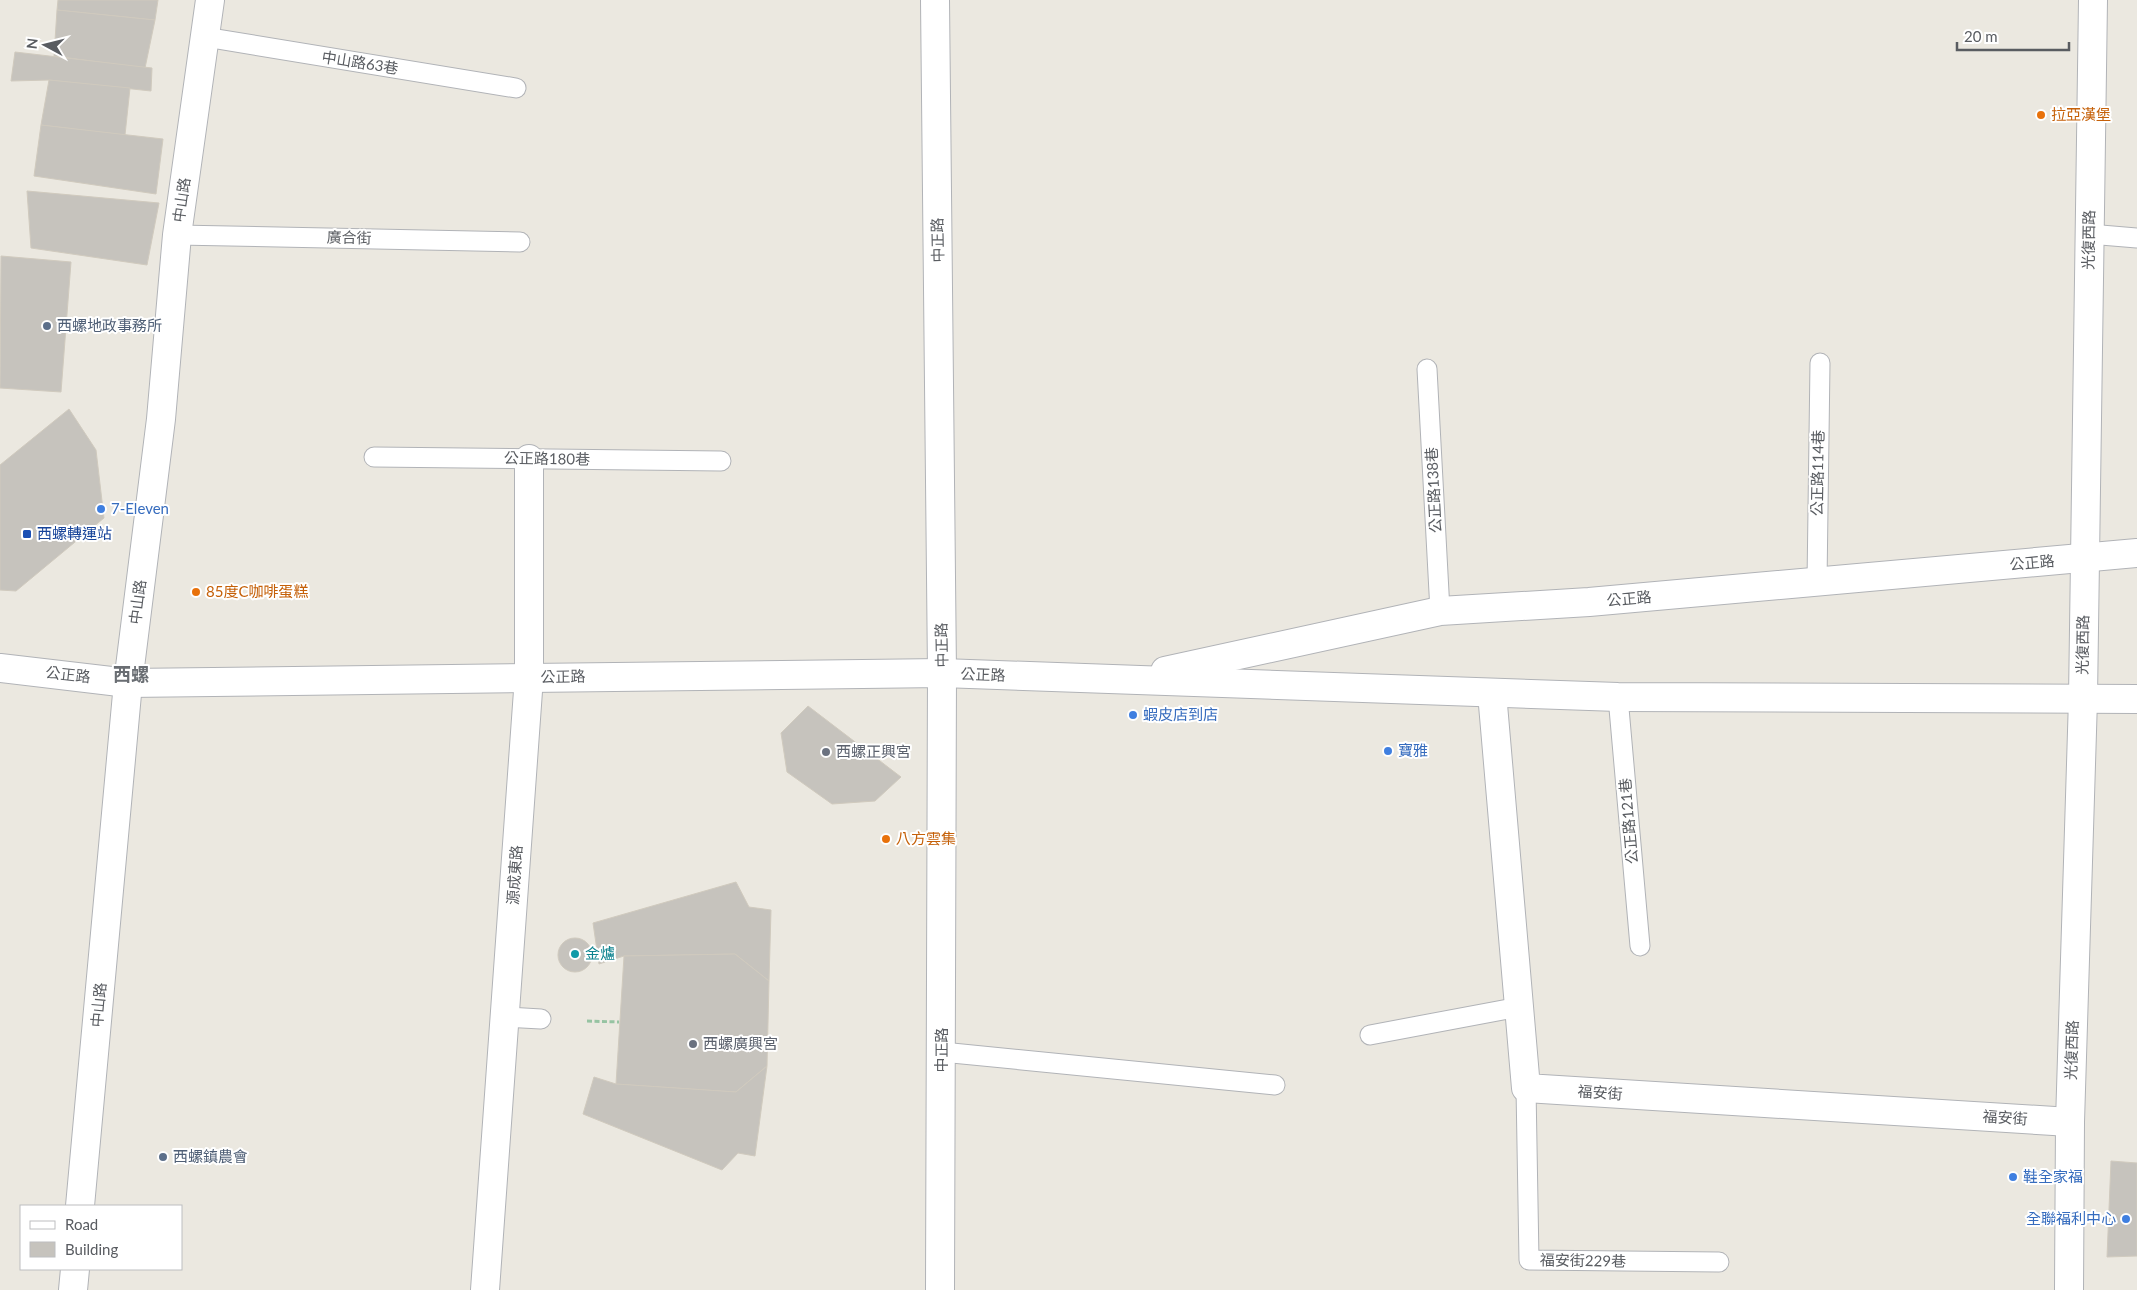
<svg xmlns="http://www.w3.org/2000/svg" width="2137" height="1290" viewBox="0 0 2137 1290" font-family="Lato,'Noto Sans TC',sans-serif">
<style>
.building{fill:#c6c3bd;stroke:#d0cabe}
.lines{fill:none;stroke-linecap:round;stroke-linejoin:round}
.lane-casing{stroke:#b1b3b7;stroke-width:21}
.street-casing{stroke:#b1b3b7;stroke-width:30}
.path{stroke:#96c3a2;stroke-width:3;stroke-dasharray:5 2.5;stroke-linecap:butt}
.lane{stroke:#fff;stroke-width:19}
.street{stroke:#fff;stroke-width:28}
.food-dot{fill:#e8710a;stroke:#fff;stroke-width:2}
.service-dot{fill:#5c6f8a;stroke:#fff;stroke-width:2}
.shop-dot{fill:#3f7fe0;stroke:#fff;stroke-width:2}
.transit-dot{fill:#1a4fb4;stroke:#fff;stroke-width:2}
.worship-dot{fill:#6b7280;stroke:#fff;stroke-width:2}
.culture-dot{fill:#0f9aa8;stroke:#fff;stroke-width:2}
.labels{text-anchor:middle;stroke-width:4;stroke-linejoin:round;paint-order:stroke}
.street-label{font-size:15px;fill:#595c61;stroke:#fff}
.food-label{font-size:15px;fill:#c56008;stroke:#fff;text-anchor:start}
.service-label{font-size:15px;fill:#4e5e75;stroke:#fff;text-anchor:start}
.shop-label{font-size:15px;fill:#366cbe;stroke:#fff;text-anchor:start}
.transit-label{font-size:15px;fill:#164399;stroke:#fff;text-anchor:start}
.worship-label{font-size:15px;fill:#5b616d;stroke:#fff;text-anchor:start}
.culture-label{font-size:15px;fill:#0d838f;stroke:#fff;text-anchor:start}
.quarter-label{font-size:18px;font-weight:bold;fill:#6a6e73;stroke:#fff}
</style>
<rect width="100%" height="100%" fill="#ebe8e0"/>
<g class="building">
<path d="M58,0H158L155,20L57,10Z"/>
<path d="M57,10L155,20L145,68L54,56Z"/>
<path d="M15,52L152,68L151,91L49,80L11,81Z"/>
<path d="M49,80L130,88L125,135L41,125Z"/>
<path d="M41,125L163,139L156,194L34,176Z"/>
<path d="M27,191L159,203L147,265L31,248Z"/>
<path d="M1,256L71,262L61,392L0,388Z"/>
<path d="M69,409L96,450L104,518L16,591L0,590V465Z"/>
<path d="M808,706L901,777L875,801L832,804L787,772L781,733Z"/>
<path d="M736,882L749,907L771,910L769,981L735,954L624,956L599,964L593,923Z"/>
<circle cx="575" cy="955" r="17"/>
<path d="M735,954L769,981L767,1066L736,1092L616,1084L624,956Z"/>
<path d="M767,1066L755,1156L738,1153L722,1170L583,1114L594,1077L616,1084L736,1092Z"/>
<path d="M2111,1161L2137,1163V1256L2107,1257Z"/>
</g>
<g class="lines">
<g class="lane-casing">
<g id="lane">
<path d="M205,37L516,88"/>
<path d="M2089,234L2137,238"/>
<path d="M177,235L520,242"/>
<path d="M1427,369L1440,611"/>
<path d="M374,457L721,461"/>
<path d="M1817,583L1820,363"/>
<path d="M1618,697L1640,946"/>
<path d="M506,1017L541,1019"/>
<path d="M1370,1035L1519,1007"/>
<path d="M942,1052L1275,1085"/>
<path d="M1526,1088L1529,1260L1719,1262"/>
</g>
</g>
<g class="street-casing">
<g id="street">
<path d="M935,0L942,673L940,1290"/>
<path d="M0,668L128,683L942,673L1618,697L2137,699"/>
<path d="M1165,671L1440,611L1589,602L2137,553"/>
<path d="M1492,693L1526,1088L2070,1122"/>
<path d="M80,1206L128,683L161,419L177,235L210,0"/>
<path d="M73,1290L75,1269"/>
<path d="M485,1290L529,677V459"/>
<path d="M2069,1290L2070,1122L2083,699L2093,0"/>
</g>
</g>
<path class="path" d="M587,1021L619,1022"/>
<use href="#lane" class="lane"/>
<use href="#street" class="street"/>
</g>
<g class="food-dot">
<circle cx="2041" cy="115" r="5"/>
<circle cx="196" cy="592" r="5"/>
<circle cx="886" cy="839" r="5"/>
</g>
<g class="service-dot">
<circle cx="47" cy="326" r="5"/>
<circle cx="163" cy="1157" r="5"/>
</g>
<g class="shop-dot">
<circle cx="101" cy="509" r="5"/>
<circle cx="1133" cy="715" r="5"/>
<circle cx="1388" cy="751" r="5"/>
<circle cx="2013" cy="1177" r="5"/>
<circle cx="2126" cy="1219" r="5"/>
</g>
<rect class="transit-dot" x="22" y="529" width="10" height="10" rx="2.5"/>
<g class="worship-dot">
<circle cx="826" cy="752" r="5"/>
<circle cx="693" cy="1044" r="5"/>
</g>
<circle class="culture-dot" cx="575" cy="954" r="5"/>
<g class="labels">
<g class="street-label">
<text transform="translate(360 63) rotate(9)" y="5">中山路63巷</text>
<text transform="translate(182 200) rotate(-82)" y="5">中山路</text>
<text transform="translate(349 238) rotate(1)" y="5">廣合街</text>
<text transform="translate(938 240) rotate(-91)" y="5">中正路</text>
<text transform="translate(2089 240) rotate(-89)" y="5">光復西路</text>
<text transform="translate(547 459) rotate(1)" y="5">公正路180巷</text>
<text transform="translate(1818 473) rotate(-89)" y="5">公正路114巷</text>
<text transform="translate(1434 490) rotate(-93)" y="5">公正路138巷</text>
<text transform="translate(2032 563) rotate(-5)" y="5">公正路</text>
<text transform="translate(1629 599) rotate(-5)" y="5">公正路</text>
<text transform="translate(138 602) rotate(-83)" y="5">中山路</text>
<text transform="translate(942 645) rotate(-91)" y="5">中正路</text>
<text transform="translate(2083 645) rotate(-89)" y="5">光復西路</text>
<text transform="translate(68 675) rotate(6)" y="5">公正路</text>
<text transform="translate(983 675) rotate(2)" y="5">公正路</text>
<text transform="translate(563 677) rotate(-1)" y="5">公正路</text>
<text transform="translate(1629 821) rotate(-95)" y="5">公正路121巷</text>
<text transform="translate(515 875) rotate(-86)" y="5">源成東路</text>
<text transform="translate(99 1005) rotate(-85)" y="5">中山路</text>
<text transform="translate(942 1050) rotate(-90)" y="5">中正路</text>
<text transform="translate(2072 1050) rotate(-88)" y="5">光復西路</text>
<text transform="translate(1600 1093) rotate(4)" y="5">福安街</text>
<text transform="translate(2005 1118) rotate(4)" y="5">福安街</text>
<text transform="translate(1583 1261) rotate(1)" y="5">福安街229巷</text>
</g>
<g class="food-label">
<text x="2051" y="120">拉亞漢堡</text>
<text x="206" y="597">85度C咖啡蛋糕</text>
<text x="896" y="844">八方雲集</text>
</g>
<g class="service-label">
<text x="57" y="331">西螺地政事務所</text>
<text x="173" y="1162">西螺鎮農會</text>
</g>
<g class="shop-label">
<text x="111" y="514">7-Eleven</text>
<text x="1143" y="720">蝦皮店到店</text>
<text x="1398" y="756">寶雅</text>
<text x="2023" y="1182">鞋全家福</text>
<text x="2116" y="1224" text-anchor="end">全聯福利中心</text>
</g>
<g class="transit-label">
<text x="37" y="539">西螺轉運站</text>
</g>
<g class="worship-label">
<text x="836" y="757">西螺正興宮</text>
<text x="703" y="1049">西螺廣興宮</text>
</g>
<g class="culture-label">
<text x="585" y="959">金爐</text>
</g>
<g class="quarter-label">
<text x="131" y="681">西螺</text>
</g>
</g>
<rect x="20" y="1205" width="162" height="65" fill="#ffffff" stroke="#bdbec0"/>
<rect x="30" y="1221" width="25" height="8" fill="#ffffff" stroke="#bdbec0"/>
<text x="65" y="1230" font-size="15" fill="#595c61">Road</text>
<rect x="30" y="1242" width="25" height="15" fill="#c6c3bd" stroke="#bdbec0"/>
<text x="65" y="1255" font-size="15" fill="#595c61">Building</text>
<g transform="translate(45 45) rotate(277)" stroke="#ffffff" stroke-width="4" paint-order="stroke">
<path d="M0-4L9 19L0 12L-9 19Z" fill="#595c61"/>
<text y="-8" font-size="14" font-weight="bold" text-anchor="middle" fill="#595c61">N</text>
</g>
<path d="M1957 42v8h112v-8" fill="none" stroke="#595c61" stroke-width="2.5"/>
<text x="1964" y="42" font-size="15" fill="#595c61" stroke="#ffffff" stroke-width="4" paint-order="stroke">20 m</text>
</svg>
